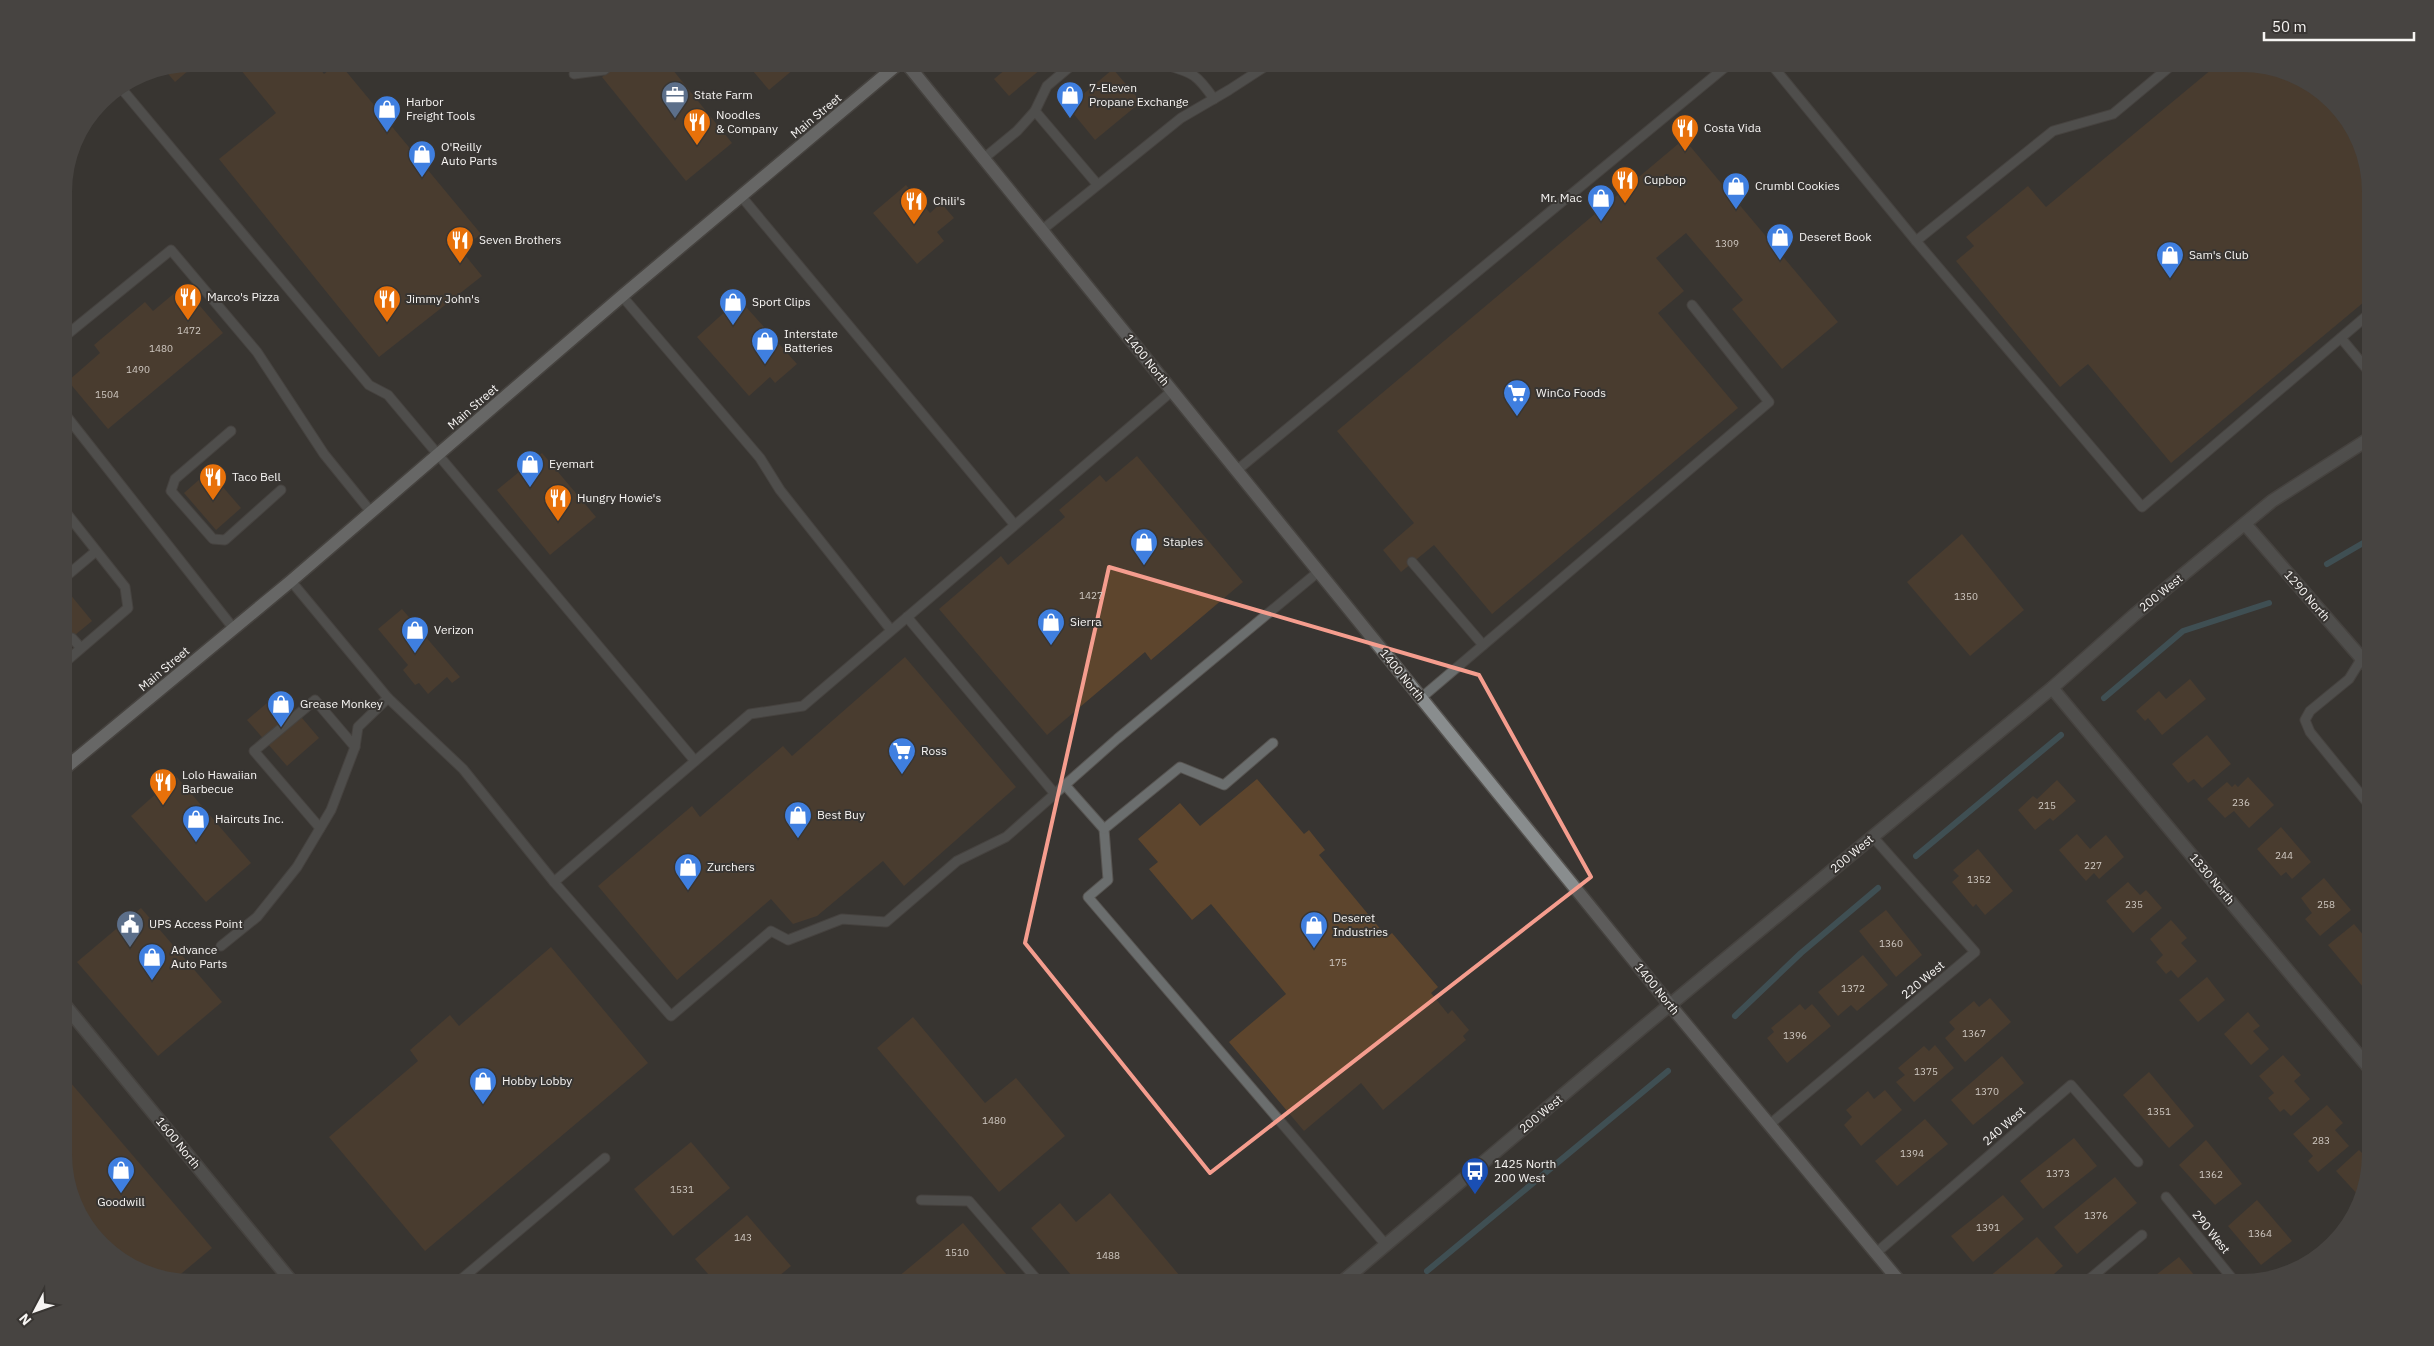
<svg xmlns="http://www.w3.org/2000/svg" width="2434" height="1346" viewBox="0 0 2434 1346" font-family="'IBM Plex Sans',sans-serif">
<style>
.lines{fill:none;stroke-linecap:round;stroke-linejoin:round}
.stream{stroke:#486f7d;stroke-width:6}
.building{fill:#5d452d}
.lane-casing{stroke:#575451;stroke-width:11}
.street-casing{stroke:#575451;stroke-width:15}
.secondary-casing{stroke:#575451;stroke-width:15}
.primary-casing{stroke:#575451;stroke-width:15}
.lane{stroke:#6b6e6e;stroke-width:9}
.street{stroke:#6b6e6e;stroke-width:12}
.secondary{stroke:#898d8e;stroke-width:12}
.primary{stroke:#a0a5a6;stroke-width:12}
.marked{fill:none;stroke:#f59d8e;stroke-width:4;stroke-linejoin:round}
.labels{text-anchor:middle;stroke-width:4;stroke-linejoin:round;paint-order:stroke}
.number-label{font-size:10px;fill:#d0c9c2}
.poi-label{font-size:12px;fill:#f7f5f3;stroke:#383532;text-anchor:start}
.street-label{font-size:12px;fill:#f7f5f3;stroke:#383532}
</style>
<rect width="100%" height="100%" fill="#383532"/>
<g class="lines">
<g class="stream">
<path d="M2327,564L2370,539"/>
<path d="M2104,698L2183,631L2269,603"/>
<path d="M1916,856L2061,735"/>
<path d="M1735,1016L1801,953L1878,888"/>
<path d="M1427,1271L1668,1071"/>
</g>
</g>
<g class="building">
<path d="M196,64L175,82L164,69L193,64Z"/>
<path d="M236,64H316L324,74L337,64H340L481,234L461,250L482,276L379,357L219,159L276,113Z"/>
<path d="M619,64H668L732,143L686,181L602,77Z"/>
<path d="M747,64H800L769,90Z"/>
<path d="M1012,64H1047L1009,96L994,79Z"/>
<path d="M2218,64H2241L2299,77L2349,121L2370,184V297L2171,463L2088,364L2060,387L1956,261L1974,246L1966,237L2028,186L2046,207Z"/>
<path d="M1113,69L1141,102L1095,140L1068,107Z"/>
<path d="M1684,139L1838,322L1782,369L1732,309L1743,300L1686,233L1656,258L1684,291L1658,313L1738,408L1492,614L1434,545L1401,572L1383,550L1414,523L1337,431Z"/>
<path d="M906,185L930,213L941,203L954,218L937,232L944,241L917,264L873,213Z"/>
<path d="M183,286L223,333L108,429L68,381L100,353L94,345L145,302L153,311Z"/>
<path d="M739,299L797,364L775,383L770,377L749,396L697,337Z"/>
<path d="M542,453L596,517L550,555L497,490Z"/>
<path d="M1137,456L1243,582L1151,660L1145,652L1047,735L939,609L1001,556L1008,565L1065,517L1059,510L1100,475L1106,482Z"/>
<path d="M209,471L241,508L216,530L184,493Z"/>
<path d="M1962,534L2024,610L1970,656L1907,582Z"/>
<path d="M69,593L92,621L64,644V597Z"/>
<path d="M402,609L460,677L452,683L447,677L428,694L419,683L415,685L403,670L408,665L378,629Z"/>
<path d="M905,657L1016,787L904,886L883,861L817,916L793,924L771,899L677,980L598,886L692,806L700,817L783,746L792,756Z"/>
<path d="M2190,679L2206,699L2162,735L2148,718L2145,721L2136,711L2159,691L2166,699Z"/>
<path d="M280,692L319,738L287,766L247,720Z"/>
<path d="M2207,735L2231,764L2202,788L2194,779L2188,783L2172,764Z"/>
<path d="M176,776L251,863L206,902L131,816Z"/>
<path d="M2248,777L2274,805L2249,828L2234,811L2225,818L2207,799L2227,782L2232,787L2235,784L2238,787Z"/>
<path d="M1257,779L1304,834L1309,830L1325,850L1319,855L1387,937L1392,933L1438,987L1431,993L1448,1014L1452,1010L1469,1030L1463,1036L1466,1040L1383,1110L1361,1083L1304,1131L1229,1042L1286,994L1211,904L1192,920L1149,869L1158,862L1138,839L1180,803L1200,826Z"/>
<path d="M2057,780L2076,801L2053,821L2050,818L2035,830L2018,810L2033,796L2037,799Z"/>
<path d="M2281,827L2311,862L2292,879L2286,872L2281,876L2257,849Z"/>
<path d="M2077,834L2090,849L2106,835L2124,857L2099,879L2094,873L2086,881L2059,850Z"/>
<path d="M1978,849L2013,891L1985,915L1976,904L1973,907L1952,882L1959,876L1953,870Z"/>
<path d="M2324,878L2351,910L2320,936L2305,919L2312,913L2301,898Z"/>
<path d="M2128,882L2140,895L2146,890L2162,908L2133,933L2106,901Z"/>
<path d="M141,908L222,1002L158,1056L77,962Z"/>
<path d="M1886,910L1922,955L1896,977L1859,931Z"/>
<path d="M2171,920L2187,938L2181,943L2197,961L2178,978L2171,970L2166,974L2156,962L2163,955L2150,939Z"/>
<path d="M2354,924L2370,943V982L2363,987L2328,945Z"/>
<path d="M551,947L648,1063L425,1251L329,1137L418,1061L410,1050L450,1015L459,1026Z"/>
<path d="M1863,955L1888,985L1857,1011L1851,1005L1838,1016L1818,992Z"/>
<path d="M2207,977L2225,1000L2198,1022L2179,1000Z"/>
<path d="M1990,998L2011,1022L1965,1062L1945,1038L1955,1029L1949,1022L1974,1001L1979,1007Z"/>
<path d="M1800,1004L1805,1010L1812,1004L1831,1026L1787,1063L1767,1038L1774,1032L1771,1028Z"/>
<path d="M2248,1012L2260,1026L2253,1031L2269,1049L2251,1065L2224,1034Z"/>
<path d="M913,1017L985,1103L1016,1078L1065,1136L999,1192L877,1048Z"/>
<path d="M1935,1045L1954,1068L1914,1102L1896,1082L1905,1075L1898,1068L1924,1046L1929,1051Z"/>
<path d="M2283,1055L2301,1075L2294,1081L2310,1099L2291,1116L2284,1109L2280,1112L2268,1098L2274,1093L2259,1076Z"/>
<path d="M2002,1056L2024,1083L1973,1125L1951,1100Z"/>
<path d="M2149,1072L2194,1126L2169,1148L2123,1095Z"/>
<path d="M64,1075L212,1248L176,1278L135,1269L86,1225L64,1162Z"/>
<path d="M1885,1090L1902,1110L1861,1146L1844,1125L1852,1117L1846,1110L1868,1091L1874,1099Z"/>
<path d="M2327,1105L2343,1123L2335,1130L2349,1146L2318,1172L2308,1161L2313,1156L2293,1134Z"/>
<path d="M1925,1119L1948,1144L1897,1186L1875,1161Z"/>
<path d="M2074,1138L2097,1166L2043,1209L2020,1181Z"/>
<path d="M2206,1140L2242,1184L2215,1205L2179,1165Z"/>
<path d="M691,1142L730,1188L673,1236L634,1189Z"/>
<path d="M2359,1150L2369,1160L2360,1197L2336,1171Z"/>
<path d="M2115,1177L2137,1203L2077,1254L2054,1227Z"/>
<path d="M1110,1193L1185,1282H1077L1031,1228L1060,1203L1076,1222Z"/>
<path d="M2003,1195L2024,1219L1973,1262L1951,1236Z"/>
<path d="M2257,1200L2292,1241L2261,1265L2228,1226Z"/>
<path d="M747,1215L791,1266L772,1282H715L695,1259Z"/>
<path d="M963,1223L1013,1282H892Z"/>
<path d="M2037,1237L2063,1266L2045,1282H1983Z"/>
<path d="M2179,1257L2200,1282H2147Z"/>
</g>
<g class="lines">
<g class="lane-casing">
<g id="lane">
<path d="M1073,64L1047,86L1035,111L1097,184"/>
<path d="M1163,64C1193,73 1196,73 1214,99"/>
<path d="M1771,64L1916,241L2142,507L2370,313"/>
<path d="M574,74L604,70L611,64"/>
<path d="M121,88L369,385L388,395L695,761"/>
<path d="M983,159L1017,131L1035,111"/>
<path d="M741,196L1014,524"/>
<path d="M1042,230L1181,118L1229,90L1269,64"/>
<path d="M1916,241L2053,131L2113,114L2173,64"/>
<path d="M622,296L760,458L780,490L891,630"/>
<path d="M64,337L171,250L257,352L324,454L371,512"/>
<path d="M2341,338L2370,373"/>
<path d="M64,413L234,629"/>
<path d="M231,431L175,479L171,491L213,539L225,540L281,490"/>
<path d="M1236,471L1729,64"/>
<path d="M64,510L125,587L128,608L64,663"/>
<path d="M1412,562L1483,645"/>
<path d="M64,578L95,552"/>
<path d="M291,581L388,698L463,769L554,882L750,714L803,706L1172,391"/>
<path d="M907,617L1055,794"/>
<path d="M72,638L81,648"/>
<path d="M2370,645L2349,679L2310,711L2305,720L2310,732L2370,806"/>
<path d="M1421,698L1769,402L1692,305"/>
<path d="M1273,743L1224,785L1180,767L1104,829L1108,880L1088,897L1386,1245"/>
<path d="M1065,785L1104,829"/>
<path d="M320,828L254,751L315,700L355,747"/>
<path d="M554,882L671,1016L771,931L788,940L842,919L886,922L957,861L1006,837L1117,739L1318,572"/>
<path d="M221,946L257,917L297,867L331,810L355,747L358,727L388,698"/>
<path d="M1769,1125L1975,952L1873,837"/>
<path d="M2166,1197L2235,1282"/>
<path d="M921,1200L969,1201L1039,1282"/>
<path d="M1876,1253L2071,1085L2138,1162"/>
<path d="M458,1282L605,1158"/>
<path d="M2086,1282L2142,1235"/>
</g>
</g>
<g class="street-casing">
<g id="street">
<path d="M2245,524L2370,668"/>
<path d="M2052,688L2370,1069"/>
<path d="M64,1004L292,1282"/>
<path d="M1342,1282L1642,1028L2052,688L2133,616L2272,501L2370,438"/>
</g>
</g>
<g class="secondary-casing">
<path id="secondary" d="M907,64L1670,1005L1900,1282"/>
</g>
<g class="primary-casing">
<path id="primary" d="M64,769L291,581L622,296L898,64"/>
</g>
<use href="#lane" class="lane"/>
<use href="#street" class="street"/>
<use href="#secondary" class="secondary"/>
<use href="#primary" class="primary"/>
</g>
<path d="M0 0H2434V1346H0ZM1109,567L1479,675L1591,877L1210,1173L1025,943Z" fill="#383532" fill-opacity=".55" fill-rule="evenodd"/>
<path class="marked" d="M1109,567L1479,675L1591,877L1210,1173L1025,943Z"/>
<defs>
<g id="office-pin" transform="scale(1.4375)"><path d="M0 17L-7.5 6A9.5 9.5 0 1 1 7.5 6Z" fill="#5c6f8a" stroke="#383532"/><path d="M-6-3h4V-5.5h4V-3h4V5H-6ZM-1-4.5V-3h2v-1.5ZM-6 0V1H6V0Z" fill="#fff"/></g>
<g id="shop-pin" transform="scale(1.4375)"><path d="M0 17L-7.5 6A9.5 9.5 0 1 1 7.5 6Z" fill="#3f7fe0" stroke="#383532"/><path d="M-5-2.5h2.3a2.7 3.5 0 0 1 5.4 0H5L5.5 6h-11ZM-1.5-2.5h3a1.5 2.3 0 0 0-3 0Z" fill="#fff"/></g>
<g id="restaurant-pin" transform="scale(1.4375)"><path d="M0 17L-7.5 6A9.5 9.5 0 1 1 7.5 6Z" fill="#e8710a" stroke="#383532"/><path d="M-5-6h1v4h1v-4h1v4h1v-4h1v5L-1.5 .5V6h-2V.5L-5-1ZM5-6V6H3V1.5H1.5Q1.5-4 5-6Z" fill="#fff"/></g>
<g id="supermarket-pin" transform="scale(1.4375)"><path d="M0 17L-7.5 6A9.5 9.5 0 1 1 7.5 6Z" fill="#3f7fe0" stroke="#383532"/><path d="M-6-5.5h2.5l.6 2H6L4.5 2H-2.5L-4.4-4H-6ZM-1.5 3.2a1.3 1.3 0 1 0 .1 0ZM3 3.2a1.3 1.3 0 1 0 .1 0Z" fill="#fff"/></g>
<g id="civic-pin" transform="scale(1.4375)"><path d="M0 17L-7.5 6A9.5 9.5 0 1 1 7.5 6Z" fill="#5c6f8a" stroke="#383532"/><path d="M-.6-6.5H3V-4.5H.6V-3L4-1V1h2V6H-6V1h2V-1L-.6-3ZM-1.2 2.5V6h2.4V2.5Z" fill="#fff"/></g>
<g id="bus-pin" transform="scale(1.4375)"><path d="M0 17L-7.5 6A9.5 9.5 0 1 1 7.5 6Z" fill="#1a4fb4" stroke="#383532"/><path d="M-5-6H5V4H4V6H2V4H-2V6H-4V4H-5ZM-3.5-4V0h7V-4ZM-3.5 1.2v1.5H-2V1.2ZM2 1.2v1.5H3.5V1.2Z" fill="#fff"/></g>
</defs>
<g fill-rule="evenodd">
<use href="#office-pin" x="675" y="95"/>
<use href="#shop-pin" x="1070" y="95"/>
<use href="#shop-pin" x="387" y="109"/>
<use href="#restaurant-pin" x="697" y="122"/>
<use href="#restaurant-pin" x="1685" y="128"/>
<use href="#shop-pin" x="422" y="154"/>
<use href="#restaurant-pin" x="1625" y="180"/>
<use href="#shop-pin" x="1736" y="186"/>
<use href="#shop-pin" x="1601" y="198"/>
<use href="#restaurant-pin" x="914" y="201"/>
<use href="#shop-pin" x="1780" y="237"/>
<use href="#restaurant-pin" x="460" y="240"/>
<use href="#shop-pin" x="2170" y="255"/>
<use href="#restaurant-pin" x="188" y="297"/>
<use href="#restaurant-pin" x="387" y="299"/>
<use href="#shop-pin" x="733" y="302"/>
<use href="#shop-pin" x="765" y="341"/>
<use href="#supermarket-pin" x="1517" y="393"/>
<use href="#shop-pin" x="530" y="464"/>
<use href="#restaurant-pin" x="213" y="477"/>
<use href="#restaurant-pin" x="558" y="498"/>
<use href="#shop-pin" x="1144" y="542"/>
<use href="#shop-pin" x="1051" y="622"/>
<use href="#shop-pin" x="415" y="630"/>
<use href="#shop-pin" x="281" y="704"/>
<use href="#supermarket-pin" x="902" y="751"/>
<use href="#restaurant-pin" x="163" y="782"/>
<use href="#shop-pin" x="798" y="815"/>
<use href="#shop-pin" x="196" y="819"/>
<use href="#shop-pin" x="688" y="867"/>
<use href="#civic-pin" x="130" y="924"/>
<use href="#shop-pin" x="1314" y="925"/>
<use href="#shop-pin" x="152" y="957"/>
<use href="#shop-pin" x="483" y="1081"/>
<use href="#shop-pin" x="121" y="1170"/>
<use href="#bus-pin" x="1475" y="1171"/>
</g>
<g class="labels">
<g class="number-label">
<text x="1727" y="247">1309</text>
<text x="189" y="334">1472</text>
<text x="161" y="352">1480</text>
<text x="138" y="373">1490</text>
<text x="107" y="398">1504</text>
<text x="1091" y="599">1427</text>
<text x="1966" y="600">1350</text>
<text x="2241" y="806">236</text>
<text x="2047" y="809">215</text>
<text x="2284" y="859">244</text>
<text x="2093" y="869">227</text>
<text x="1979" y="883">1352</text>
<text x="2134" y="908">235</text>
<text x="2326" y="908">258</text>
<text x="1891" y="947">1360</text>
<text x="1338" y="966">175</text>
<text x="1853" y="992">1372</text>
<text x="1974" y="1037">1367</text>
<text x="1795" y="1039">1396</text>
<text x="1926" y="1075">1375</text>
<text x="1987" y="1095">1370</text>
<text x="2159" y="1115">1351</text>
<text x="994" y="1124">1480</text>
<text x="2321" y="1144">283</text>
<text x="1912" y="1157">1394</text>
<text x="2058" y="1177">1373</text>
<text x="2211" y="1178">1362</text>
<text x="682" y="1193">1531</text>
<text x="2096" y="1219">1376</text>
<text x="1988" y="1231">1391</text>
<text x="2260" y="1237">1364</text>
<text x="743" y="1241">143</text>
<text x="957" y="1256">1510</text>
<text x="1108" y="1259">1488</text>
</g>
<g class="poi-label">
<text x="1089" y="92">7-Eleven<tspan x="1089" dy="14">Propane Exchange</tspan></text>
<text x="694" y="99">State Farm</text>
<text x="406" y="106">Harbor<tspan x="406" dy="14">Freight Tools</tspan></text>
<text x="716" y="119">Noodles<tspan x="716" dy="14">&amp; Company</tspan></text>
<text x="1704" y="132">Costa Vida</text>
<text x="441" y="151">O'Reilly<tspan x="441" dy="14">Auto Parts</tspan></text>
<text x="1644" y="184">Cupbop</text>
<text x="1755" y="190">Crumbl Cookies</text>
<text x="1582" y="202" text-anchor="end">Mr. Mac</text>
<text x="933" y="205">Chili's</text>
<text x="1799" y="241">Deseret Book</text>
<text x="479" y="244">Seven Brothers</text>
<text x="2189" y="259">Sam's Club</text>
<text x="207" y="301">Marco's Pizza</text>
<text x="406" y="303">Jimmy John's</text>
<text x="752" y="306">Sport Clips</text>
<text x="784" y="338">Interstate<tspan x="784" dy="14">Batteries</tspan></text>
<text x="1536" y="397">WinCo Foods</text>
<text x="549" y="468">Eyemart</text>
<text x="232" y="481">Taco Bell</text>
<text x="577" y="502">Hungry Howie's</text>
<text x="1163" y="546">Staples</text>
<text x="1070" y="626">Sierra</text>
<text x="434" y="634">Verizon</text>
<text x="300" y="708">Grease Monkey</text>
<text x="921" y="755">Ross</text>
<text x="182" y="779">Lolo Hawaiian<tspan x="182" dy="14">Barbecue</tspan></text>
<text x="817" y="819">Best Buy</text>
<text x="215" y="823">Haircuts Inc.</text>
<text x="707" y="871">Zurchers</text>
<text x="1333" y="922">Deseret<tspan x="1333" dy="14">Industries</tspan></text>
<text x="149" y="928">UPS Access Point</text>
<text x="171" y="954">Advance<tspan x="171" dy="14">Auto Parts</tspan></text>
<text x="502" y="1085">Hobby Lobby</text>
<text x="1494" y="1168">1425 North<tspan x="1494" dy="14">200 West</tspan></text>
<text x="121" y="1206" text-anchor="middle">Goodwill</text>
</g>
<g class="street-label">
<text transform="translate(816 116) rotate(-40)" y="4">Main Street</text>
<text transform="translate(1147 360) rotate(51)" y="4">1400 North</text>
<text transform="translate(473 407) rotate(-41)" y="4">Main Street</text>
<text transform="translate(2161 593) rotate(-39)" y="4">200 West</text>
<text transform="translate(2307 596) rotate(49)" y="4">1290 North</text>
<text transform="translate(164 669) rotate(-40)" y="4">Main Street</text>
<text transform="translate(1402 675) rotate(51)" y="4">1400 North</text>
<text transform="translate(1852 854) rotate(-40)" y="4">200 West</text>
<text transform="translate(2212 879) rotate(50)" y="4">1330 North</text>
<text transform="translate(1923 980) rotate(-40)" y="4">220 West</text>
<text transform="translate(1657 989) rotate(51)" y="4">1400 North</text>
<text transform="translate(1541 1114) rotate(-40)" y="4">200 West</text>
<text transform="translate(2004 1126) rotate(-41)" y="4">240 West</text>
<text transform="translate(178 1143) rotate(51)" y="4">1600 North</text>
<text transform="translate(2211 1232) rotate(51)" y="4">290 West</text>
</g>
</g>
<path d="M0 0H2434V1346H0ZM192 72H2242A120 120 0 0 1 2362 192V1154A120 120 0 0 1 2242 1274H192A120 120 0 0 1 72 1154V192A120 120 0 0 1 192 72Z" fill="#474441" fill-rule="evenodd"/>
<g transform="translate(35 1311) rotate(229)" stroke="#383532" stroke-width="4" paint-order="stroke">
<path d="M0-4L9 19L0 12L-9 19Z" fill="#f7f5f3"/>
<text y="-8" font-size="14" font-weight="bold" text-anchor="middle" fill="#f7f5f3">N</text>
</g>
<path d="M2264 32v8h150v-8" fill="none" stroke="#f7f5f3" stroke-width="2.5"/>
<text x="2272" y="32" font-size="15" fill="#f7f5f3" stroke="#383532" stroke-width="4" paint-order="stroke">50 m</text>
</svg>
